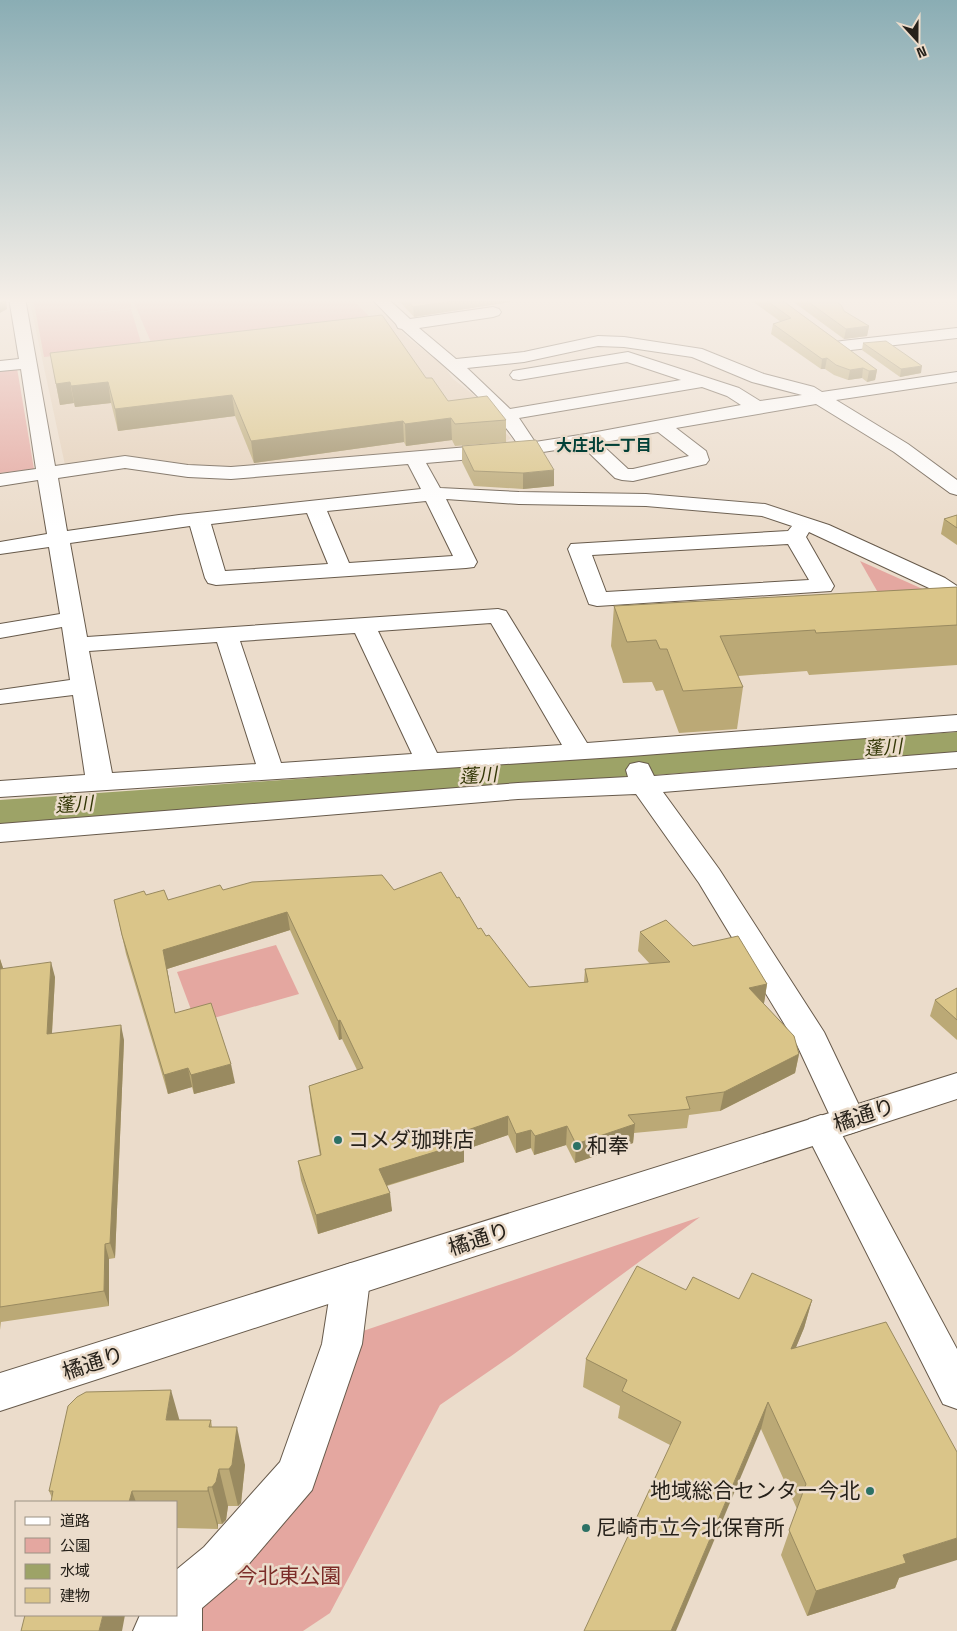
<svg xmlns="http://www.w3.org/2000/svg" width="957" height="1631" viewBox="0 0 957 1631" font-family="'Space Grotesk','Noto Sans JP',sans-serif">
<style>
.built{fill:#e4d0b9}
.green{fill:#e4a7a0}
.water{fill:#9da367}
.lines{fill:none;stroke-linecap:round;stroke-linejoin:round}
.street-casing{stroke:#675a4b;stroke-width:2}
.secondary-casing{stroke:#675a4b;stroke-width:2}
.street{fill:#fff;fill-rule:evenodd}
.secondary{fill:#fff;fill-rule:evenodd}
.wall{fill:#bba976}
.shaded-wall{fill:#998a60}
.building{fill:#dac589;stroke:#998a60}
.poi-dot{fill:#2c7165;stroke:#ebdccb;stroke-width:2}
.labels{text-anchor:middle;stroke-width:5;stroke-linejoin:round;paint-order:stroke}
.far-neighbourhood-label{font-size:16px;font-weight:bold;fill:#024037;stroke:#ebdccb}
.water-label{font-size:19px;font-style:italic;fill:#333706;stroke:#ebdccb}
.near-street-label{font-size:21px;fill:#26211a;stroke:#ebdccb}
.near-poi-label{font-size:21px;fill:#26211a;stroke:#ebdccb;text-anchor:start}
.near-park-label{font-size:21px;fill:#7c2d29;stroke:#ebdccb}
</style>
<rect width="100%" height="100%" fill="#ebdccb"/>
<path class="built" d="M29,298H369L408,338L444,366L453,379L488,406L503,431L511,438L502,445L235,467L193,466L154,459L124,457L65,465Z"/>
<g class="green">
<path d="M33,298H129L132,308L73,315L131,309L142,346L44,357Z"/>
<path d="M132,298H351L384,331L153,347Z"/>
<path d="M17,368L34,469L0,473V370Z"/>
<path d="M860,561L945,599L889,612Z"/>
<path d="M276,945L299,994L196,1023L177,972Z"/>
<path d="M700,1217L514,1354L440,1405L330,1613L303,1631H198V1595L360,1332Z"/>
</g>
<path class="water" d="M957,732V752L0,825V800Z"/>
<g class="lines">
<g class="street-casing">
<g id="street">
<path d="M9,298H25L55,466L125,456L188,465L231,467L517,443C487,398 442,365 402,329L398,328L396,324L371,298H387L410,319L493,307L499,309L501,312L499,315L493,317L419,328L456,359L524,352L598,336L624,337L702,349L764,374L814,387L822,392L957,372V382L836,400L908,444L957,480V495L950,493L894,452L816,404L676,428L706,451L709,460L706,464L633,481L622,480L615,478L582,446L530,454L426,463L440,488L519,492L646,494L765,504L829,525L945,578L957,586V603L949,601L929,588L809,532L806,537L834,586L831,591L597,606L589,604L568,549L571,544L788,531L792,526L762,516L646,506L519,504L446,499L477,562L474,567L466,568L216,585L208,583L205,578L190,526L70,543L87,637L498,609L506,611L587,743L957,715V731L631,756L0,797V781L85,775L73,695L0,704V690L70,680L62,627L0,638V624L60,614L49,547L0,554V542L47,534L38,480L0,486V474L36,469L21,369L0,371V361L19,359ZM598,346L624,347L692,357L752,382L802,395L760,401L739,388L628,352L519,370L513,371L510,375L513,379L519,380L627,362L681,380L510,409L467,368L524,362ZM702,387L727,396L741,405L586,434L535,442L519,418ZM658,432L689,456L633,469H628L600,443ZM408,464L421,489L179,515L67,531L58,478L125,468L188,477L231,479ZM426,501L453,556L349,563L327,511ZM307,513L328,564L225,571L211,524ZM788,544L809,580L606,592L592,555ZM491,623L562,745L437,753L378,631ZM355,633L412,754L281,763L240,641ZM217,642L256,764L112,773L89,651Z"/>
<path d="M957,328V338L842,351L836,350L834,346L836,342L842,341Z"/>
<path d="M957,752V768L663,792L719,869L824,1032L866,1120L861,1130L849,1134L840,1131L957,1349V1409L943,1404L804,1129L809,1119L821,1115L831,1118L797,1045L699,883L636,794L518,799L0,842V824L518,783L628,777L626,770L630,764L639,762L648,764L654,776Z"/>
<path d="M351,1263L365,1268L370,1280L362,1344L312,1490L236,1579L202,1608V1631H133L140,1615H176V1570L204,1547L280,1462L322,1344L332,1280L337,1268Z"/>
</g>
</g>
<g class="secondary-casing">
<path id="secondary" d="M957,1073V1099L0,1411V1373Z"/>
</g>
<use href="#street" class="street"/>
<use href="#secondary" class="secondary"/>
</g>
<g class="wall">
<path d="M396,298H510V302L414,317Z"/>
<path d="M748,298H779L877,370L875,380L867,382L862,378L848,380L834,375L825,369H821L771,334L773,324L781,322Z"/>
<path d="M788,298H831L844,311L869,326L867,336L844,339Z"/>
<path d="M863,343L921,373L900,377L862,350Z"/>
<path d="M50,353L448,401L506,420V442L455,446L452,440L406,446L404,442L254,463L235,416L118,431L111,403L75,407L74,403L60,405Z"/>
<path d="M462,446L554,486L523,489L474,486L462,462Z"/>
<path d="M957,515V545L941,534L944,519Z"/>
<path d="M957,587V665L809,675L807,671L738,676L743,687L737,729L679,733L663,690L656,691L652,682L623,683L611,646L614,606Z"/>
<path d="M223,890H394L478,929L486,936L529,987L584,982L585,969L650,964L638,951L640,932L693,946L767,984L764,1003H763L799,1054L795,1073L720,1111L689,1115L687,1128L634,1133L633,1143L575,1163L566,1145L534,1155L531,1148L516,1153L508,1135L464,1150V1162L387,1186L392,1211L318,1234L301,1180L298,1161L320,1156L311,1105L309,1086L357,1070L342,1039L339,1040L290,930L167,969L175,1013L235,1083L194,1094L192,1087L168,1094L126,954L114,900L146,895L168,900Z"/>
<path d="M0,959L3,968L55,977L52,1033L124,1040L115,1258L109,1259V1306L1,1322L0,1330Z"/>
<path d="M957,988V1040L930,1016L935,1000Z"/>
<path d="M686,1290L739,1299L812,1300L804,1328L796,1347L899,1578L895,1588L807,1616L781,1555L797,1509L761,1429L670,1445L618,1418L620,1406L583,1387L586,1359Z"/>
<path d="M179,1420H211L212,1427L245,1465L241,1503L238,1506H228L226,1520L222,1524H218V1529L176,1528V1502H51L52,1498L49,1491Z"/>
</g>
<g class="shaded-wall">
<path d="M5,298H6L7,309L0,313V303Z"/>
<path d="M472,298H510V302L414,317L413,307Z"/>
<path d="M869,326L867,336L844,339L846,329Z"/>
<path d="M827,358L825,369H821L822,359Z"/>
<path d="M922,366L921,373L900,377L901,369Z"/>
<path d="M863,368L862,378L848,380L850,370Z"/>
<path d="M877,370L875,380L867,382L869,371Z"/>
<path d="M70,382L74,403L60,405L56,384Z"/>
<path d="M108,382L111,403L75,407L71,386Z"/>
<path d="M232,395L235,416L118,431L115,409Z"/>
<path d="M451,418L452,440L406,446L405,424Z"/>
<path d="M403,421L404,442L254,463L251,441Z"/>
<path d="M554,470V486L523,489V473Z"/>
<path d="M287,912L290,930L167,969L178,1032L163,950Z"/>
<path d="M0,959L5,974L0,972Z"/>
<path d="M51,962L55,977L51,1049L47,1034Z"/>
<path d="M767,984L764,1003L746,1007L749,988Z"/>
<path d="M340,1020L342,1039L339,1040L338,1021Z"/>
<path d="M121,1025L124,1040L115,1258L110,1243Z"/>
<path d="M799,1054L795,1073L720,1111L724,1092Z"/>
<path d="M231,1064L235,1083L194,1094L191,1075Z"/>
<path d="M188,1068L192,1087L168,1094L164,1075Z"/>
<path d="M508,1116V1135L464,1150V1162L381,1187L379,1169L459,1133Z"/>
<path d="M635,1124L633,1143L575,1163L576,1144Z"/>
<path d="M567,1126L566,1145L534,1155L535,1136Z"/>
<path d="M531,1130V1148L516,1153V1134Z"/>
<path d="M390,1193L392,1211L318,1234L316,1215Z"/>
<path d="M105,1244L109,1259V1306L104,1291Z"/>
<path d="M812,1300L804,1328L784,1376L791,1349Z"/>
<path d="M171,1390L182,1429L166,1420Z"/>
<path d="M768,1402L761,1429L676,1631H671Z"/>
<path d="M237,1427L245,1465L241,1503L238,1506L229,1469Z"/>
<path d="M219,1469L228,1506L226,1520L222,1524L212,1487Z"/>
<path d="M208,1487L218,1524V1529L208,1491Z"/>
<path d="M132,1491L136,1502H129Z"/>
<path d="M957,1538V1560L899,1578L895,1588L807,1616L816,1591L903,1555Z"/>
<path d="M103,1615H125L122,1631H99Z"/>
</g>
<g class="building">
<path d="M0,298H5L6,300L0,303Z"/>
<path d="M405,298H472L413,307Z"/>
<path d="M763,298H779L877,370L869,371L863,368L850,370L836,365L827,358L822,359L773,324L791,318Z"/>
<path d="M803,298H831L841,305L844,311L869,326L846,329Z"/>
<path d="M382,315L426,378H432L448,401L487,396L506,420L455,424L451,418L405,424L403,421L251,441L232,395L115,409L108,382L71,386L70,382L56,384L50,353Z"/>
<path d="M886,341L922,366L901,369L863,343Z"/>
<path d="M536,440L554,470L523,473L474,471L462,446Z"/>
<path d="M957,515V528L944,519Z"/>
<path d="M957,587V625L816,633L815,630L720,636L743,687L683,691L667,649H660L656,640L627,642L614,606Z"/>
<path d="M441,872L457,898L459,897L478,929L481,928L486,936L489,935L529,987L588,982L585,969L670,962L640,932L666,920L693,946L738,936L767,984L749,988L794,1036L799,1054L724,1092L686,1097L690,1109L628,1115L635,1124L576,1144L567,1126L535,1136L531,1130L516,1134L508,1116L459,1133L464,1143L379,1169L390,1193L316,1215L298,1161L321,1155L309,1086L363,1068L340,1020L338,1021L287,912L163,950L175,1013L211,1003L231,1064L191,1075L188,1068L164,1075L122,935L114,900L144,891L146,895L164,890L168,900L220,885L223,890L252,882L382,875L394,890Z"/>
<path d="M51,962L47,1034L121,1025L110,1243L105,1244L104,1291L0,1307V969Z"/>
<path d="M957,988V1020L935,1000Z"/>
<path d="M637,1266L686,1290L693,1277L739,1299L752,1273L812,1300L791,1349L886,1322L957,1452V1538L903,1555L906,1563L816,1591L789,1530L806,1484L768,1402L671,1631H584L681,1422L622,1391L627,1380L586,1359Z"/>
<path d="M171,1390L166,1420H211L209,1427H237L232,1465L229,1469H219L216,1482L212,1487H208V1491H132L129,1502H51L53,1491H49L68,1406L77,1397L86,1392Z"/>
<path d="M25,1615H103L99,1631H21Z"/>
</g>
<linearGradient id="sky" x2="0" y2="1"><stop stop-color="#8aadb4"/><stop offset="0.57" stop-color="#f6efe8"/><stop offset="1" stop-color="#f6efe8" stop-opacity="0"/></linearGradient>
<rect width="957" height="527" fill="url(#sky)"/>
<g class="poi-dot">
<circle cx="338" cy="1140" r="5"/>
<circle cx="577" cy="1146" r="5"/>
<circle cx="870" cy="1491" r="5"/>
<circle cx="586" cy="1528" r="5"/>
</g>
<g class="labels">
<g class="far-neighbourhood-label">
<text x="604" y="451">大庄北一丁目</text>
</g>
<g class="water-label">
<text transform="translate(883 747) rotate(-4)" y="7">蓬川</text>
<text transform="translate(478 775) rotate(-4)" y="7">蓬川</text>
<text transform="translate(74 804) rotate(-4)" y="7">蓬川</text>
</g>
<g class="near-street-label">
<text transform="translate(864 1115) rotate(-18)" y="7">橘通り</text>
<text transform="translate(479 1239) rotate(-18)" y="7">橘通り</text>
<text transform="translate(93 1363) rotate(-18)" y="7">橘通り</text>
</g>
<g class="near-poi-label">
<text x="348" y="1147">コメダ珈琲店</text>
<text x="587" y="1153">和奉</text>
<text x="860" y="1498" text-anchor="end">地域総合センター今北</text>
<text x="596" y="1535">尼崎市立今北保育所</text>
</g>
<g class="near-park-label">
<text x="289" y="1583">今北東公園</text>
</g>
</g>
<rect x="15" y="1501" width="162" height="115" fill="#ebdccb" stroke="#9c9184"/>
<rect x="25" y="1517" width="25" height="8" fill="#ffffff" stroke="#9c9184"/>
<text x="60" y="1526" font-size="15" fill="#26211a">道路</text>
<rect x="25" y="1538" width="25" height="15" fill="#e4a7a0" stroke="#9c9184"/>
<text x="60" y="1551" font-size="15" fill="#26211a">公園</text>
<rect x="25" y="1564" width="25" height="15" fill="#9da367" stroke="#9c9184"/>
<text x="60" y="1576" font-size="15" fill="#26211a">水域</text>
<rect x="25" y="1588" width="25" height="15" fill="#dac589" stroke="#9c9184"/>
<text x="60" y="1601" font-size="15" fill="#26211a">建物</text>
<g transform="translate(917 40) rotate(159)" stroke="#ebdccb" stroke-width="4" paint-order="stroke">
<path d="M0-4L9 19L0 12L-9 19Z" fill="#26211a"/>
<text y="-8" font-size="14" font-weight="bold" text-anchor="middle" fill="#26211a">N</text>
</g>
</svg>
